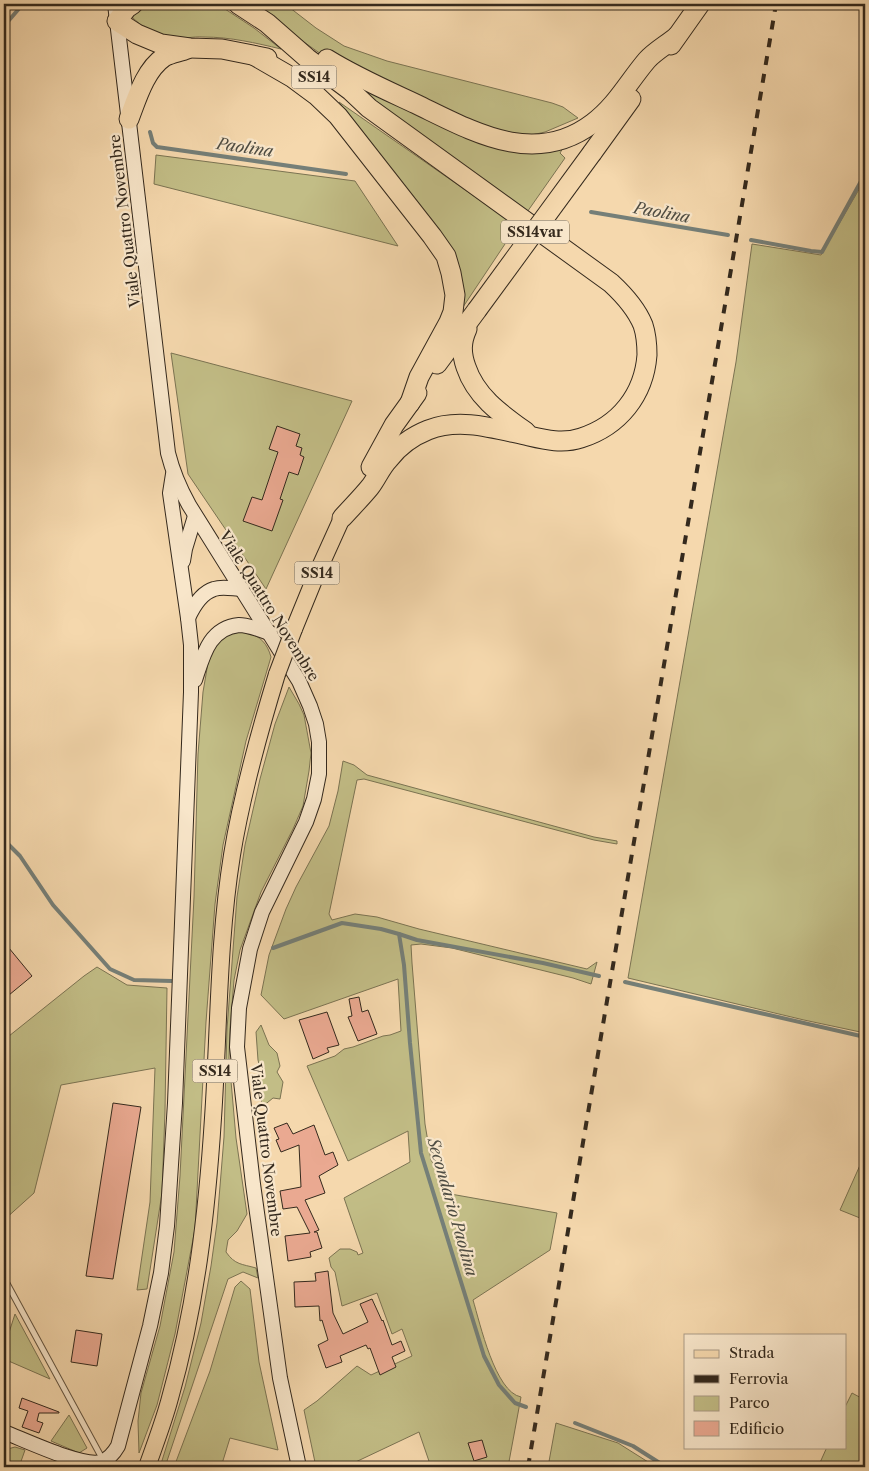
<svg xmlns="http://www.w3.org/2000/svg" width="869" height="1471" viewBox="0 0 869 1471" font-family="'Libre Caslon Text',serif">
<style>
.green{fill:#c2bd86;stroke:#7b7352}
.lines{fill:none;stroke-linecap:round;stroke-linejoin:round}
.stream{stroke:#757f78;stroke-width:4}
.building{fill:#eaa991;stroke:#34291d}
.lane-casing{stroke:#645541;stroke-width:7}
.secondary-casing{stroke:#34291d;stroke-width:16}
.primary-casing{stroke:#34291d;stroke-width:18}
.highway-casing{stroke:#34291d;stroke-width:21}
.lane{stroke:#f8e6ca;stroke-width:5}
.secondary{stroke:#f8e6ca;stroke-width:14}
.primary{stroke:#f5d8ad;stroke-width:16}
.highway{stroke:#f5d8ad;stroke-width:19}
.rail{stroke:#34291d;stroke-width:4;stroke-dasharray:9 9;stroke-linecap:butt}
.primary-bridge-casing{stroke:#34291d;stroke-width:18;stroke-linecap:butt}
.highway-bridge-casing{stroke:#34291d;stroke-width:21;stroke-linecap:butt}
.primary-bridge{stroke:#f5d8ad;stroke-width:16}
.highway-bridge{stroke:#f5d8ad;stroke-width:19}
.labels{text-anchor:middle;stroke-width:4.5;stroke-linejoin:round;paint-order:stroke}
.shield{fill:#f8e6ca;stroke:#6f6251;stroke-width:1}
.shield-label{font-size:14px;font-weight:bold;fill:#34291d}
.street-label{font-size:15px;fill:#34291d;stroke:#f8e6ca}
.water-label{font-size:16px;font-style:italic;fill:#4f4d43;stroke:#f8e6ca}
</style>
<rect width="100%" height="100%" fill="#f5d8ad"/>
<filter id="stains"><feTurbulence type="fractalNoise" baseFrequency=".004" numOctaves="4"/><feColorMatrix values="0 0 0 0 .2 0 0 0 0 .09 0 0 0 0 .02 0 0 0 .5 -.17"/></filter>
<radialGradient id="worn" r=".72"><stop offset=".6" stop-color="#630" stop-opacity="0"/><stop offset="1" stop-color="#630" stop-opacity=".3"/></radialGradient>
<g class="green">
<path d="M145,4H213L225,9L254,28L281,49C256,43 230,37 204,37C193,36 180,40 169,38C156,36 141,26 132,17Z"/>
<path d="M250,4H285L316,28L344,46L387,61L552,103L563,107L578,118L545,132L527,136L491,130L328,59Z"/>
<path d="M352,81L486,142L563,148L560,153L565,158L525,215L350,84Z"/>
<path d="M339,102L517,226L463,307L455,260L439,234Z"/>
<path d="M156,155L355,181L398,246L154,184Z"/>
<path d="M865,179V1033L804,1020L628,978L736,362L752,244L821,255Z"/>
<path d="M171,353L352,401L266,589L188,474Z"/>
<path d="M247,632C261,637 267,643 271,657L246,741L223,845L215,904L206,1022L195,1229L175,1334L157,1405L139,1453L138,1421L141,1393L160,1326L174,1252L180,1176L194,897L198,754L203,692L209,657L216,641L229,633Z"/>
<path d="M289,687L299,704L304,715L311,753L309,771L303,806L293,829L261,892L240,950L234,980L230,1029L229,1058L236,1138L247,1214L237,1231L228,1240L226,1252C235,1265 242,1264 256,1268L258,1278L243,1272L228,1279L165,1467H160L185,1387L201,1323L211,1266L217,1223L224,1137L227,1029L237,897L245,845L260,779L275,724Z"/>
<path d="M343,761L354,765L367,775L594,837L617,841V844L594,840L364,779L357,780L329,914L332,920L355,914L377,917L419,929L587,969L597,962L591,984L573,978L452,948L421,944L411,945L412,963L425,1124L431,1160L440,1174L445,1193L557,1213L550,1250L473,1300C480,1323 495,1392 521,1397L508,1467H431L419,1432L345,1467H316L304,1410L317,1401L357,1366L371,1375L412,1356L402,1329L392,1334L377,1293L342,1306L335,1272L331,1267L329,1258L340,1249H350L357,1252L358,1255L363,1253L344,1198L410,1162L408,1131L348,1161L307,1066L335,1056L344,1049L353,1047L383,1036L390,1035L401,1031L398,979L284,1019L261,995L269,955L286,909L296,887L329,826L338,791Z"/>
<path d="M97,967L127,985L167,988L165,1111L162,1193L147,1289L137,1290L150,1202L155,1068L61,1085L34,1193L4,1220V1040L84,976Z"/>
<path d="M261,1025L269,1045L277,1053L280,1066L277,1072L283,1082L280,1099L273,1098L262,1107L259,1078L260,1068L258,1060L256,1032Z"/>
<path d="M865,1154V1220L840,1210Z"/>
<path d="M241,1281L250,1289L259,1362L278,1450L230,1438L221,1467H174L210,1371L235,1287Z"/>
<path d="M15,1314L50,1379L4,1359V1348Z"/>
<path d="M852,1393L865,1400V1467H818L827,1447H845V1407Z"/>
<path d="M69,1415L87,1448L79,1453L51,1441Z"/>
<path d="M556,1423L618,1443L656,1467H548Z"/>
<path d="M15,1447L25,1450L19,1467H4V1450Z"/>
</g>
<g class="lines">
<g class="stream">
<path d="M4,26L23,4"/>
<path d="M150,132L153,143L157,147L346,174"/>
<path d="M591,212L728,235"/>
<path d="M751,240L811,251L822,252L865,174"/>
<path d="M4,840L20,856L53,905L110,969L134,980L172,981"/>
<path d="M399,934L417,940L543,963L599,976"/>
<path d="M273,948L342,923L381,929L399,934L404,965L410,1043L421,1153L484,1356L499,1385L515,1403L526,1407"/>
<path d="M625,982L865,1037"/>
<path d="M575,1423L633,1446L666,1467"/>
</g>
</g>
<g class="building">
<path d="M277,426L300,434L296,446L302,448L300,455L304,457L298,475L289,472L280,499L283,500L272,531L243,521L252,497L262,500L278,452L269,449Z"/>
<path d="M4,942L32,976L9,995L4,988Z"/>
<path d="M359,997L362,1012L368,1010L377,1034L358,1041L348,1017L352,1016L349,999Z"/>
<path d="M327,1012L339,1045L327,1048L329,1052L313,1059L299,1020Z"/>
<path d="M113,1103L141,1107L113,1279L86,1276Z"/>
<path d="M287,1123L293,1134L314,1125L325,1155L333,1152L338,1165L319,1176L325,1193L305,1200L319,1230L314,1232H317L322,1248L310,1252L311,1257L288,1261L285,1236L310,1233L297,1207L283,1209L280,1191L301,1187L299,1145L281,1152L276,1140L279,1139L274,1128Z"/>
<path d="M328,1271L333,1313L343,1334L368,1322L360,1304L372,1299L382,1321L383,1320L392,1345L401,1341L405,1351L392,1357L396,1367L380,1375L370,1348L368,1349L366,1345L340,1356L342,1362L326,1368L318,1345L328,1340L322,1320L320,1321L319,1306L295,1307L294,1282L316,1281L315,1273Z"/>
<path d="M76,1330L102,1334L97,1366L71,1362Z"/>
<path d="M22,1398L59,1412V1413H39L37,1421L43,1423L39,1433L22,1427L28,1411L19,1408Z"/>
<path d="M482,1440L487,1457L474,1461L468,1443Z"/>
</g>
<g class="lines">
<g class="lane-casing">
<path id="lane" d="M4,1278L103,1460"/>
</g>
<g class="secondary-casing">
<g id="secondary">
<path d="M115,4L168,453C173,473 179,487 189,505L299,681L310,706L316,724L319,742V774L314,799L306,822L262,912L250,949L239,1008L237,1047L253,1184L280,1378L299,1467"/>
<path d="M183,561L185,549L195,516"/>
<path d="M188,618C193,607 201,593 214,589C223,586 234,589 242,589"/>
<path d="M195,680C203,656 209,628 239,625C249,625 260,630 270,633"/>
<path d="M4,1432C25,1440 81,1467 101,1462C109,1459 114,1453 118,1446L150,1326L161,1273L167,1226L175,1103L191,692V645L188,618L170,493L173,474"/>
</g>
</g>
<g class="primary-casing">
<g id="primary">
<path d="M294,629L314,580L342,518"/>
<path d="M147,1467C155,1444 164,1421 170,1398C196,1307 207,1212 213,1118C219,1030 218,942 232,855C242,793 259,733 277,674"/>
</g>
</g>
<g class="highway-casing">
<g id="highway">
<path d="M133,4L127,8L117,21L137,34L161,44L190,48L222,49L267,58"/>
<path d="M238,4L267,23L307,58L351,91L369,108L611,283C624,295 636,308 643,325C646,334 647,345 647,355C644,395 619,426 581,438C563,444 546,440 529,436C496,429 460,417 428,430C413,436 399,446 389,459C381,467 377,478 370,487C361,498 351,508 342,518"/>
<path d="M671,45L700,4"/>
<path d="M255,56L293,78L316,95L338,116L432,236L446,256L451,273L455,295L453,312L449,322L419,377L410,403"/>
<path d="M327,59C356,77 386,90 416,104C472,131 534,168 593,123C616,106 629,81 647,60C655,51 668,44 677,36"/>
<path d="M129,119C137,98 145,70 164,57C171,53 180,52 187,49"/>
<path d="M592,153L631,99"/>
<path d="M467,329C461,342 461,353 466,367C476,397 501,414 526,432"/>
<path d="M437,364L477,310"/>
<path d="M371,467L394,425L417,393"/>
</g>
</g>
<use href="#lane" class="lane"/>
<use href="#secondary" class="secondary"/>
<use href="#primary" class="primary"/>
<use href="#highway" class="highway"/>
<path class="rail" d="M528,1467L776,4"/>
<g class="primary-bridge-casing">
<path id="primary-bridge" d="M277,674L294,629"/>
</g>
<g class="highway-bridge-casing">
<path id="highway-bridge" d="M477,310L592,153"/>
</g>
<use href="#primary-bridge" class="primary-bridge"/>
<use href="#highway-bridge" class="highway-bridge"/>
</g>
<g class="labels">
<g class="shield">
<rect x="291.5" y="65.5" width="45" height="23" rx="4"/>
<rect x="501" y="220.5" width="68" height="23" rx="4"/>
<rect x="294.5" y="561.5" width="45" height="23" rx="4"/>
<rect x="192.5" y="1059.5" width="45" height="23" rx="4"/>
</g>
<g class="shield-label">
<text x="314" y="82">SS14</text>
<text x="535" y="237">SS14var</text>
<text x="317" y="578">SS14</text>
<text x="215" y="1076">SS14</text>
</g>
<g class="street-label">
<text transform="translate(125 221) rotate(-97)" y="5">Viale Quattro Novembre</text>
<text transform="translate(269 606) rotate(58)" y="5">Viale Quattro Novembre</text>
<text transform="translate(266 1150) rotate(83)" y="5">Viale Quattro Novembre</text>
</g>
<g class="water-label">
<text transform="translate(245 147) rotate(8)" y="6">Paolina</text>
<text transform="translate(662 212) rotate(10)" y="6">Paolina</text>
<text transform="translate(453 1207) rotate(74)" y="6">Secondario Paolina</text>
</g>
</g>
<rect width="869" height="1471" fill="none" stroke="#f5d8ad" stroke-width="20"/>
<rect x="5" y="5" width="859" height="1461" fill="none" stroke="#34291d" stroke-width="2.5"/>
<rect x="10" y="10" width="849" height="1451" fill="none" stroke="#34291d"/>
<rect x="684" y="1334" width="162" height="115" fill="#f8e6ca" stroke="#aa9a85"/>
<rect x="694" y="1350" width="25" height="8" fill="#f5d8ad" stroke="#aa9a85"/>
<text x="729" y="1358" font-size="15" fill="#34291d">Strada</text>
<rect x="694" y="1375" width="25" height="8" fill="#34291d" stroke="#aa9a85"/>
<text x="729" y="1384" font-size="15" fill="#34291d">Ferrovia</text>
<rect x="694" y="1396" width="25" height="15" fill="#c2bd86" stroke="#aa9a85"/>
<text x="729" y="1408" font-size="15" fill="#34291d">Parco</text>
<rect x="694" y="1421" width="25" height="15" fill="#eaa991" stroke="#aa9a85"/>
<text x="729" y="1434" font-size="15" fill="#34291d">Edificio</text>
<rect width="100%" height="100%" filter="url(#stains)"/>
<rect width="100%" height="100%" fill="url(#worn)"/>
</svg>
